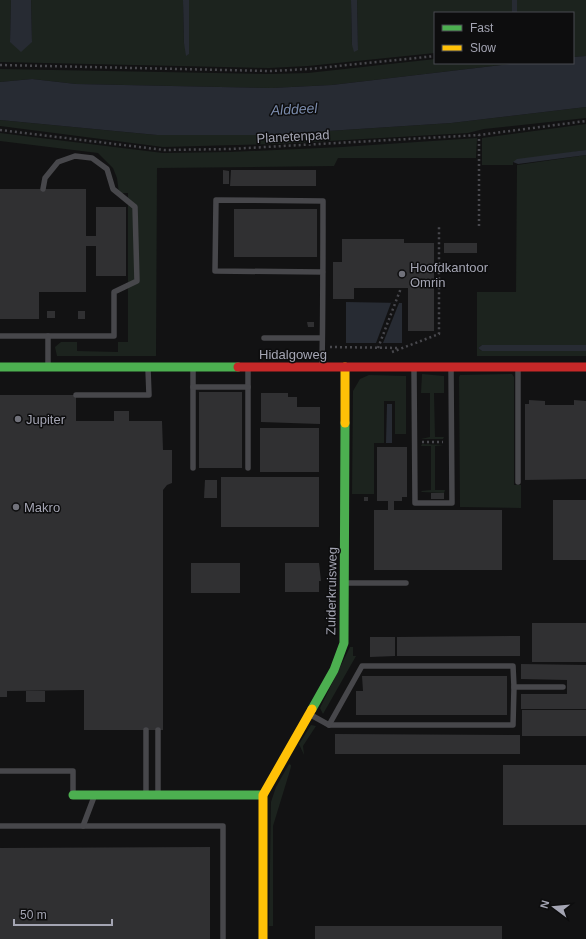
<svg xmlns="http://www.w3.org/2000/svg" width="586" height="939" viewBox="0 0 586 939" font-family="Arial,sans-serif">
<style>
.green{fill:#1c231e}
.water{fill:#272b33}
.pier{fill:#121213}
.building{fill:#303032}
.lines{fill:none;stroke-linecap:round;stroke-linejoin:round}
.path{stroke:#48484d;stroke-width:2.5;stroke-dasharray:2 3;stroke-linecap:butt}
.lane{stroke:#47474b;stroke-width:5.5}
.fast{stroke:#4caf50;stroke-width:9}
.slow{stroke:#ffc107;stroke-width:9}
.jam{stroke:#c62828;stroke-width:9}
.poi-dot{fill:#71727b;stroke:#0d0d0e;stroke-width:1.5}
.labels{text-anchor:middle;stroke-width:3;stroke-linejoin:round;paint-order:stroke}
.street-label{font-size:13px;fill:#a4a5b3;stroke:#0d0d0e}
.poi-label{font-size:13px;fill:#a4a5b3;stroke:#0d0d0e;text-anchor:start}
.water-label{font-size:14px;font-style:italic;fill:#7b8cad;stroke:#0d0d0e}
</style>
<rect width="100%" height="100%" fill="#121213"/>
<g class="green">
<path d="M0,0H11L10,42H32L31,0H183L184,43L188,55L189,0H351L352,45L358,50L357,0H512V13H435V53L308,66L269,68L0,62Z"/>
<path d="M517,0H586V56L573,57V13H517Z"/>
<path d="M435,59V63H519L332,85L272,88L76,84L32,79L0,82V69L269,74L308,73Z"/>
<path d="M586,107V118L484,129L468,133L277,144L163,147L0,126V120L157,135H266L451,123Z"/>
<path d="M586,124V150L513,162V165H482V138Z"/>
<path d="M0,133L163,153L230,152L342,147L477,138L476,158H338L334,166L157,168L156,356H57L55,347L61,342H77V351L118,352V342H128V193H119L117,178L113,168L98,153L0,141Z"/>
<path d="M586,155V345H482L478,348L482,351H586V356H477V292H516L517,165Z"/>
<path d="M422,374L444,376V393H434L435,437H444L443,439H421L430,437V393H421Z"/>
<path d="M512,374L514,377V485H521V508L460,507L459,377L460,375Z"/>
<path d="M369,375L406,376V434H395V401H384V443H374V494H352L353,391L360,379Z"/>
<path d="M422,444L444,445L435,446V490H445L444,493L422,492L421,491L431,490V446H421Z"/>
<path d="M350,647H353V656H356L323,714L320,708Z"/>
<path d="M311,725L316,726L303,746L304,755L299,744Z"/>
<path d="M289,764L291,765V767L273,826V926H269L271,802L276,787Z"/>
</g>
<g class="water">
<path d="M11,0H31L32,42L21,52L10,42Z"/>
<path d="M183,0H189V54L186,56L184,43Z"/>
<path d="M351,0H357L358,50L354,52L352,45Z"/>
<rect x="512" y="0" width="5" height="13"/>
<path d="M586,56V107L451,123L266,135H157L0,120V82L32,79L76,84L272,88L332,85L519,63H573V57Z"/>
<path d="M586,150V155L518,164L513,162L517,159Z"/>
<path d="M346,302L402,303V343H346Z"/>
<path d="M482,345H586V351H482L478,348Z"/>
<path d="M387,404H392V443H386Z"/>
</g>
<path class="pier" d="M391,303H399L383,343H376Z"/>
<g class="building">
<path d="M223,170L229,171V184H223Z"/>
<path d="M231,170H316V186H230Z"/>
<path d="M0,189H86V236H96V207H126V276H96V246H86V292H39V319H0Z"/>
<rect x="234" y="209" width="83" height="48"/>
<path d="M342,239H404V243H434V331H408V288H354V299H333V262H342Z"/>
<rect x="444" y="243" width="33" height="10"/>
<rect x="47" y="311" width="8" height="7"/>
<rect x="78" y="311" width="7" height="8"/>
<path d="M307,322H314V327H308Z"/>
<rect x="199" y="392" width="43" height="76"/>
<path d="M261,393H288V397H297V407H320V424L261,422Z"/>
<path d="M0,395H76V421H114V411H129V421H162L163,450H172V483L167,485L163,490V730H84V690L7,691V697H0Z"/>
<path d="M529,400L545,401V405H574V400L586,401V479L525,480V404H529Z"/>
<rect x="260" y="428" width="59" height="44"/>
<path d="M377,447H407V497H402V501H394V510H502V570H374V510H388V501H377Z"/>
<rect x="221" y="477" width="98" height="50"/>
<path d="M205,480H217V498H204Z"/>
<rect x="431" y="493" width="13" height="6"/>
<rect x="364" y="497" width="4" height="4"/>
<rect x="553" y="500" width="33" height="60"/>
<rect x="191" y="563" width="49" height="30"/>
<path d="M285,563H319L321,581H319V592H285Z"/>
<rect x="532" y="623" width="54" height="39"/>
<path d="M520,636V656H397V637Z"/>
<path d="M370,637H395V656L370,657Z"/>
<path d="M521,664L586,665V709H521V694H567V680L521,679Z"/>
<path d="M362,676H507V715H356V691H363Z"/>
<rect x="26" y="691" width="19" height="11"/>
<rect x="522" y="710" width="64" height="26"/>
<path d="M335,734L520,735V754H335Z"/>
<rect x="503" y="765" width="83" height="60"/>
<path d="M210,847V939H0V848Z"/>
<rect x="315" y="926" width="187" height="13"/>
</g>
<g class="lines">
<g class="path">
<path d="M0,65L270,71L309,69L435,56"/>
<path d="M0,130L164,150L230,149L479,135L586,121"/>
<path d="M479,226V135"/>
<path d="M330,347L399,348V349"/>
<path d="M378,348L401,288"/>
<path d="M392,352L439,334V225"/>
<path d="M422,442H443"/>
</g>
<g class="lane">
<path d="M0,336H114V292L137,281L135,207L113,189L107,169L92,158L75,156L58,162L45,178L43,189"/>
<path d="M264,338H322"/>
<path d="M48,365V336"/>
<path d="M322,365C323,310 323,255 323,201L216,200L215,271L323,272"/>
<path d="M193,368V468"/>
<path d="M248,368V468"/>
<path d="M414,369L415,503H452L451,368"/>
<path d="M518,369V482"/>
<path d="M193,387H248"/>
<path d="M76,395H149L148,369"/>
<path d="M345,583H406"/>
<path d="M311,715L329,725H513L514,687"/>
<path d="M329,725L362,666H513L514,687H563"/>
<path d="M158,730V793"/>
<path d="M0,771H73V794"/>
<path d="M146,793V730"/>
<path d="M0,826H223V939"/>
<path d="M83,826L94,797"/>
</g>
<g class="fast">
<path d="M0,367H238"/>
<path d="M312,709L334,670L344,643L345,423"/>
<path d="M73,795H263"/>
</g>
<g class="slow">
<path d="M345,367V423"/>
<path d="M263,939V795L312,709"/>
</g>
<path class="jam" d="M238,367H586"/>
</g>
<g class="poi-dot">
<circle cx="402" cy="274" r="4"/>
<circle cx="18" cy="419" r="4"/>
<circle cx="16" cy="507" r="4"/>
</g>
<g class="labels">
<g class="street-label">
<text transform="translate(293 136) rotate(-3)" y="5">Planetenpad</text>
<text x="293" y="359">Hidalgoweg</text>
<text transform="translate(331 591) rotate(-89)" y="5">Zuiderkruisweg</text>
</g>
<g class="poi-label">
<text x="410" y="272">Hoofdkantoor<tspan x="410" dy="15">Omrin</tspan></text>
<text x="26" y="424">Jupiter</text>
<text x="24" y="512">Makro</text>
</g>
<g class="water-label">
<text transform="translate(294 109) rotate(-3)" y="5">Alddeel</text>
</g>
</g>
<rect x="434" y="12" width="140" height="52" fill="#0d0d0e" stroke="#494a50"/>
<rect x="442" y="25" width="20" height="6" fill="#4caf50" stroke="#494a50"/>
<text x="470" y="32" font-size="12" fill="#a4a5b3">Fast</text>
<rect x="442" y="45" width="20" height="6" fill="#ffc107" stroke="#494a50"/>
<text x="470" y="52" font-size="12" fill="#a4a5b3">Slow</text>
<g transform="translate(554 907) rotate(286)" stroke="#0d0d0e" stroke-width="3" paint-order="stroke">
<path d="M0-3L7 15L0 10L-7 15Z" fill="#a4a5b3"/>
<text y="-6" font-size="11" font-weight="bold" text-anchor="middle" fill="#a4a5b3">N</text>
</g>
<path d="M14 919v6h98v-6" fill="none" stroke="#a4a5b3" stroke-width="2"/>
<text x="20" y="919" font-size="12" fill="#a4a5b3" stroke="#0d0d0e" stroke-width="3" paint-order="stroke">50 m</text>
</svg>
